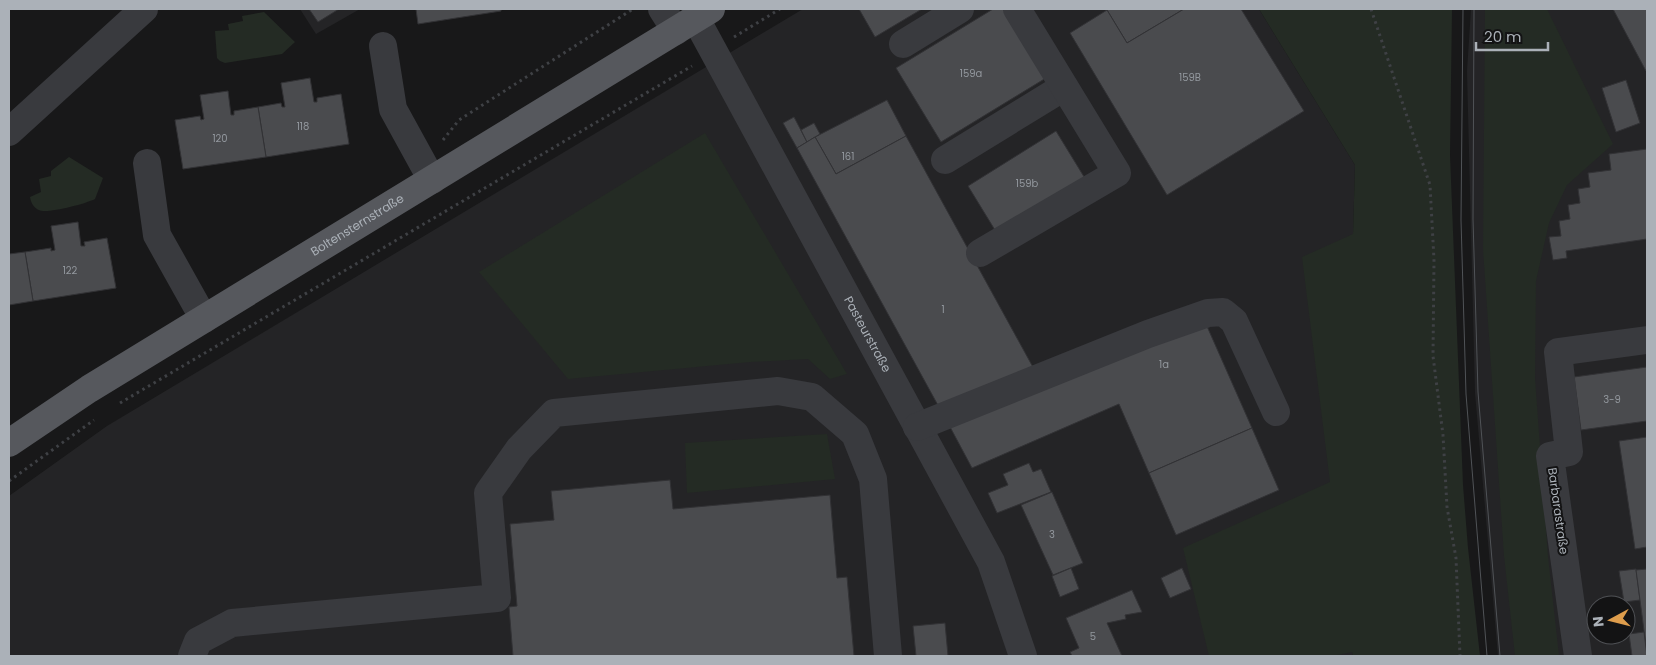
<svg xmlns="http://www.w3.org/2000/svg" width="1656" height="665" viewBox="0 0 1656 665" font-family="Poppins,sans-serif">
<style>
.built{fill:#242426;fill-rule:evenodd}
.green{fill:#242b24}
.building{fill:#4a4b4e;stroke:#323235}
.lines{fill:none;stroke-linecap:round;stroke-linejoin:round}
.path{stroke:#3f4145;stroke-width:3;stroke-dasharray:2.5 4;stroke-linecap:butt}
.minor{stroke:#393a3e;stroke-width:28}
.major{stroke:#56585d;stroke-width:28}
.tram{stroke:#505357;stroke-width:1}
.labels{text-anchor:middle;stroke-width:4;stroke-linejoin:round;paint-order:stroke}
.number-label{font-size:10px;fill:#93989e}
.street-label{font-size:12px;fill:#abb1b8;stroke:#131314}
</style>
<rect width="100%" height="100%" fill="#181819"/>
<g class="built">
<path d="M300,9H360L316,34Z"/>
<path d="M803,9H1259L1355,165L1353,235L1330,482L1353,656H9V496L107,426Z"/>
<path d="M1471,9H1647V656H1498L1475,393L1467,71ZM1596,605H1626V635H1596Z"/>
</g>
<g class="green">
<path d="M1259,9H1452L1450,155L1463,485L1468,548L1480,656H1353L1352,652L1333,656H1209L1183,548L1330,482L1302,257L1353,234L1355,165Z"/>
<path d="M1485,9H1547L1613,144L1567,185L1549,223L1536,281L1535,378L1548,557L1559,656H1515L1504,556L1483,249Z"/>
<path d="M264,12L295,42L282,54L225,63L220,61L217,58L215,31L229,30L228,24L243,21L242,16Z"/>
<path d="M705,133L847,374L830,379L808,359L750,362L568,379L479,272Z"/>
<path d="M69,157L103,178L95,199C85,204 53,212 43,211C35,210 31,204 30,197L41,192L39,179L51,176V171Z"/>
<path d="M827,434L835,479L687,493L685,443Z"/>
</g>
<g class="building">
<path d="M309,9H339L318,22Z"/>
<path d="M416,9H501V11L418,24Z"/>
<path d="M859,9H922L875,37Z"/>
<path d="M993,9H1003L1046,78L941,142L896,68Z"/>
<path d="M1110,9H1184L1127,43L1107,10Z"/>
<path d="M1184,9H1241L1304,111L1167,195L1070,33L1107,10L1127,43Z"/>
<path d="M1613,9H1647V71H1646Z"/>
<path d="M310,78L314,102H317V98L341,94L349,144L266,157L258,107L281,103L282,107H285L281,83Z"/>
<path d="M1626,80L1640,123L1616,132L1602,88Z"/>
<path d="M228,91L231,115H234V111L258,107L266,157L183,169L175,120L200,116L201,120L204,119L200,95Z"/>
<path d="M887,100L906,136L836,174L815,137Z"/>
<path d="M794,117L807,142L797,148L783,123Z"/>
<path d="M814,123L820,134L807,142L801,130Z"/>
<path d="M1056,131L1086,180L998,235L968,186Z"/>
<path d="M906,136L1034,369L940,409L797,148L815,137L836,174Z"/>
<path d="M1647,149V239L1566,251L1567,258L1553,260L1549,237L1561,236L1559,221L1570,219L1568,205L1580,203L1578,189L1590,187L1588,173L1611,170L1609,154Z"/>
<path d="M78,222L81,246H85L84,242L107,238L116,288L33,301L25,252L51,248V251L55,250L51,226Z"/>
<path d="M25,252L33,301L9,305V254Z"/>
<path d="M1206,324L1252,428L1149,473L1119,404L972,468L949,425Z"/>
<path d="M1647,367V421L1581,430L1574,377Z"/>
<path d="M1252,428L1279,490L1176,535L1149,473Z"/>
<path d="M1647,437V547L1635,549L1619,441Z"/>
<path d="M1029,463L1033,472L1041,469L1051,492L997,513L988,493L1008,485L1003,474Z"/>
<path d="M670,480L673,509L830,495L837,578L847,577L854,656H513L509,607L517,606L510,524L554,520L551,491Z"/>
<path d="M1052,492L1083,563L1053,575L1021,505Z"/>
<path d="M1071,568L1079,589L1060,597L1052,576Z"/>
<path d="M1182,568L1191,589L1170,598L1161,578Z"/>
<path d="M1636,569L1640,600L1624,602L1619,571Z"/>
<path d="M1647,569V653L1636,570Z"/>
<path d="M1132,590L1142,612L1125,615L1126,619L1107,623L1122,656H1072L1070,652L1079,648L1066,618Z"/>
<path d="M945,623L948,656H916L913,626Z"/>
<path d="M1644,632L1647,656H1632L1629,634Z"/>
</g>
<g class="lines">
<g class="path">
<path d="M1371,9L1430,185L1434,260L1433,356L1443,435L1447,507L1456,558L1460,656"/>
<path d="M734,37L780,9"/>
<path d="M443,140L459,120L633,9"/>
<path d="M120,403L692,66"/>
<path d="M9,481L94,420"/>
</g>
<g class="minor">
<path d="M662,9L676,31"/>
<path id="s1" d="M696,19L991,562L1023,656"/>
<path d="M903,44L960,9"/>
<path d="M383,46L393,109L432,180"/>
<path d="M9,132L144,9"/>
<path d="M945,160L1064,87"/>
<path d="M147,163L157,235L204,319"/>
<path d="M980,253L1117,173L1017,9"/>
<path d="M917,427L1148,334L1208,313L1223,312L1234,321L1276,412"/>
<path d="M192,656L198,641L232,623L497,598L488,493L519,449L554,413L778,391L812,397L855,434L873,479L888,656"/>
<path d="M1578,656L1550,456L1569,452L1558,352L1647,340"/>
</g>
<path class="major" id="s2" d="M9,443L89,389L711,9"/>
<g class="tram">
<path d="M1463,9L1461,220L1466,394L1487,656"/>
<path d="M1474,9L1473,219L1478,392L1500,656"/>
</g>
</g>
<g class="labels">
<g class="number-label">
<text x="971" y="77">159a</text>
<text x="1190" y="81">159B</text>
<text x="303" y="130">118</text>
<text x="220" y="142">120</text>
<text x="848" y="160">161</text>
<text x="1027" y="187">159b</text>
<text x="70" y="274">122</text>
<text x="943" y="313">1</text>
<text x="1164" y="368">1a</text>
<text x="1612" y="403">3-9</text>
<text x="1052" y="538">3</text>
<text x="1093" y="640">5</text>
</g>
<g class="street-label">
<text dy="4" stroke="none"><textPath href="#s2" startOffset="411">Boltensternstraße</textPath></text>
<text dy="4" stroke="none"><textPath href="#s1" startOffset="359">Pasteurstraße</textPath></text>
<text transform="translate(1558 511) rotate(82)" y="4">Barbarastraße</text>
</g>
</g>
<rect width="1656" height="665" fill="none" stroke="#abb1b8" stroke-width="20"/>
<g transform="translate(1611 620) rotate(263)"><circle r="24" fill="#131314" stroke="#505256"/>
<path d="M0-4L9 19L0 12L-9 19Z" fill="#de9d4c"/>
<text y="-8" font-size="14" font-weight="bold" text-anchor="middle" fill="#abb1b8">N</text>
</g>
<path d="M1476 42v8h72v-8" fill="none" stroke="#abb1b8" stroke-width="2.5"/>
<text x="1484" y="42" font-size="15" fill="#abb1b8" stroke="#131314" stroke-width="4" paint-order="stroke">20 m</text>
</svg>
